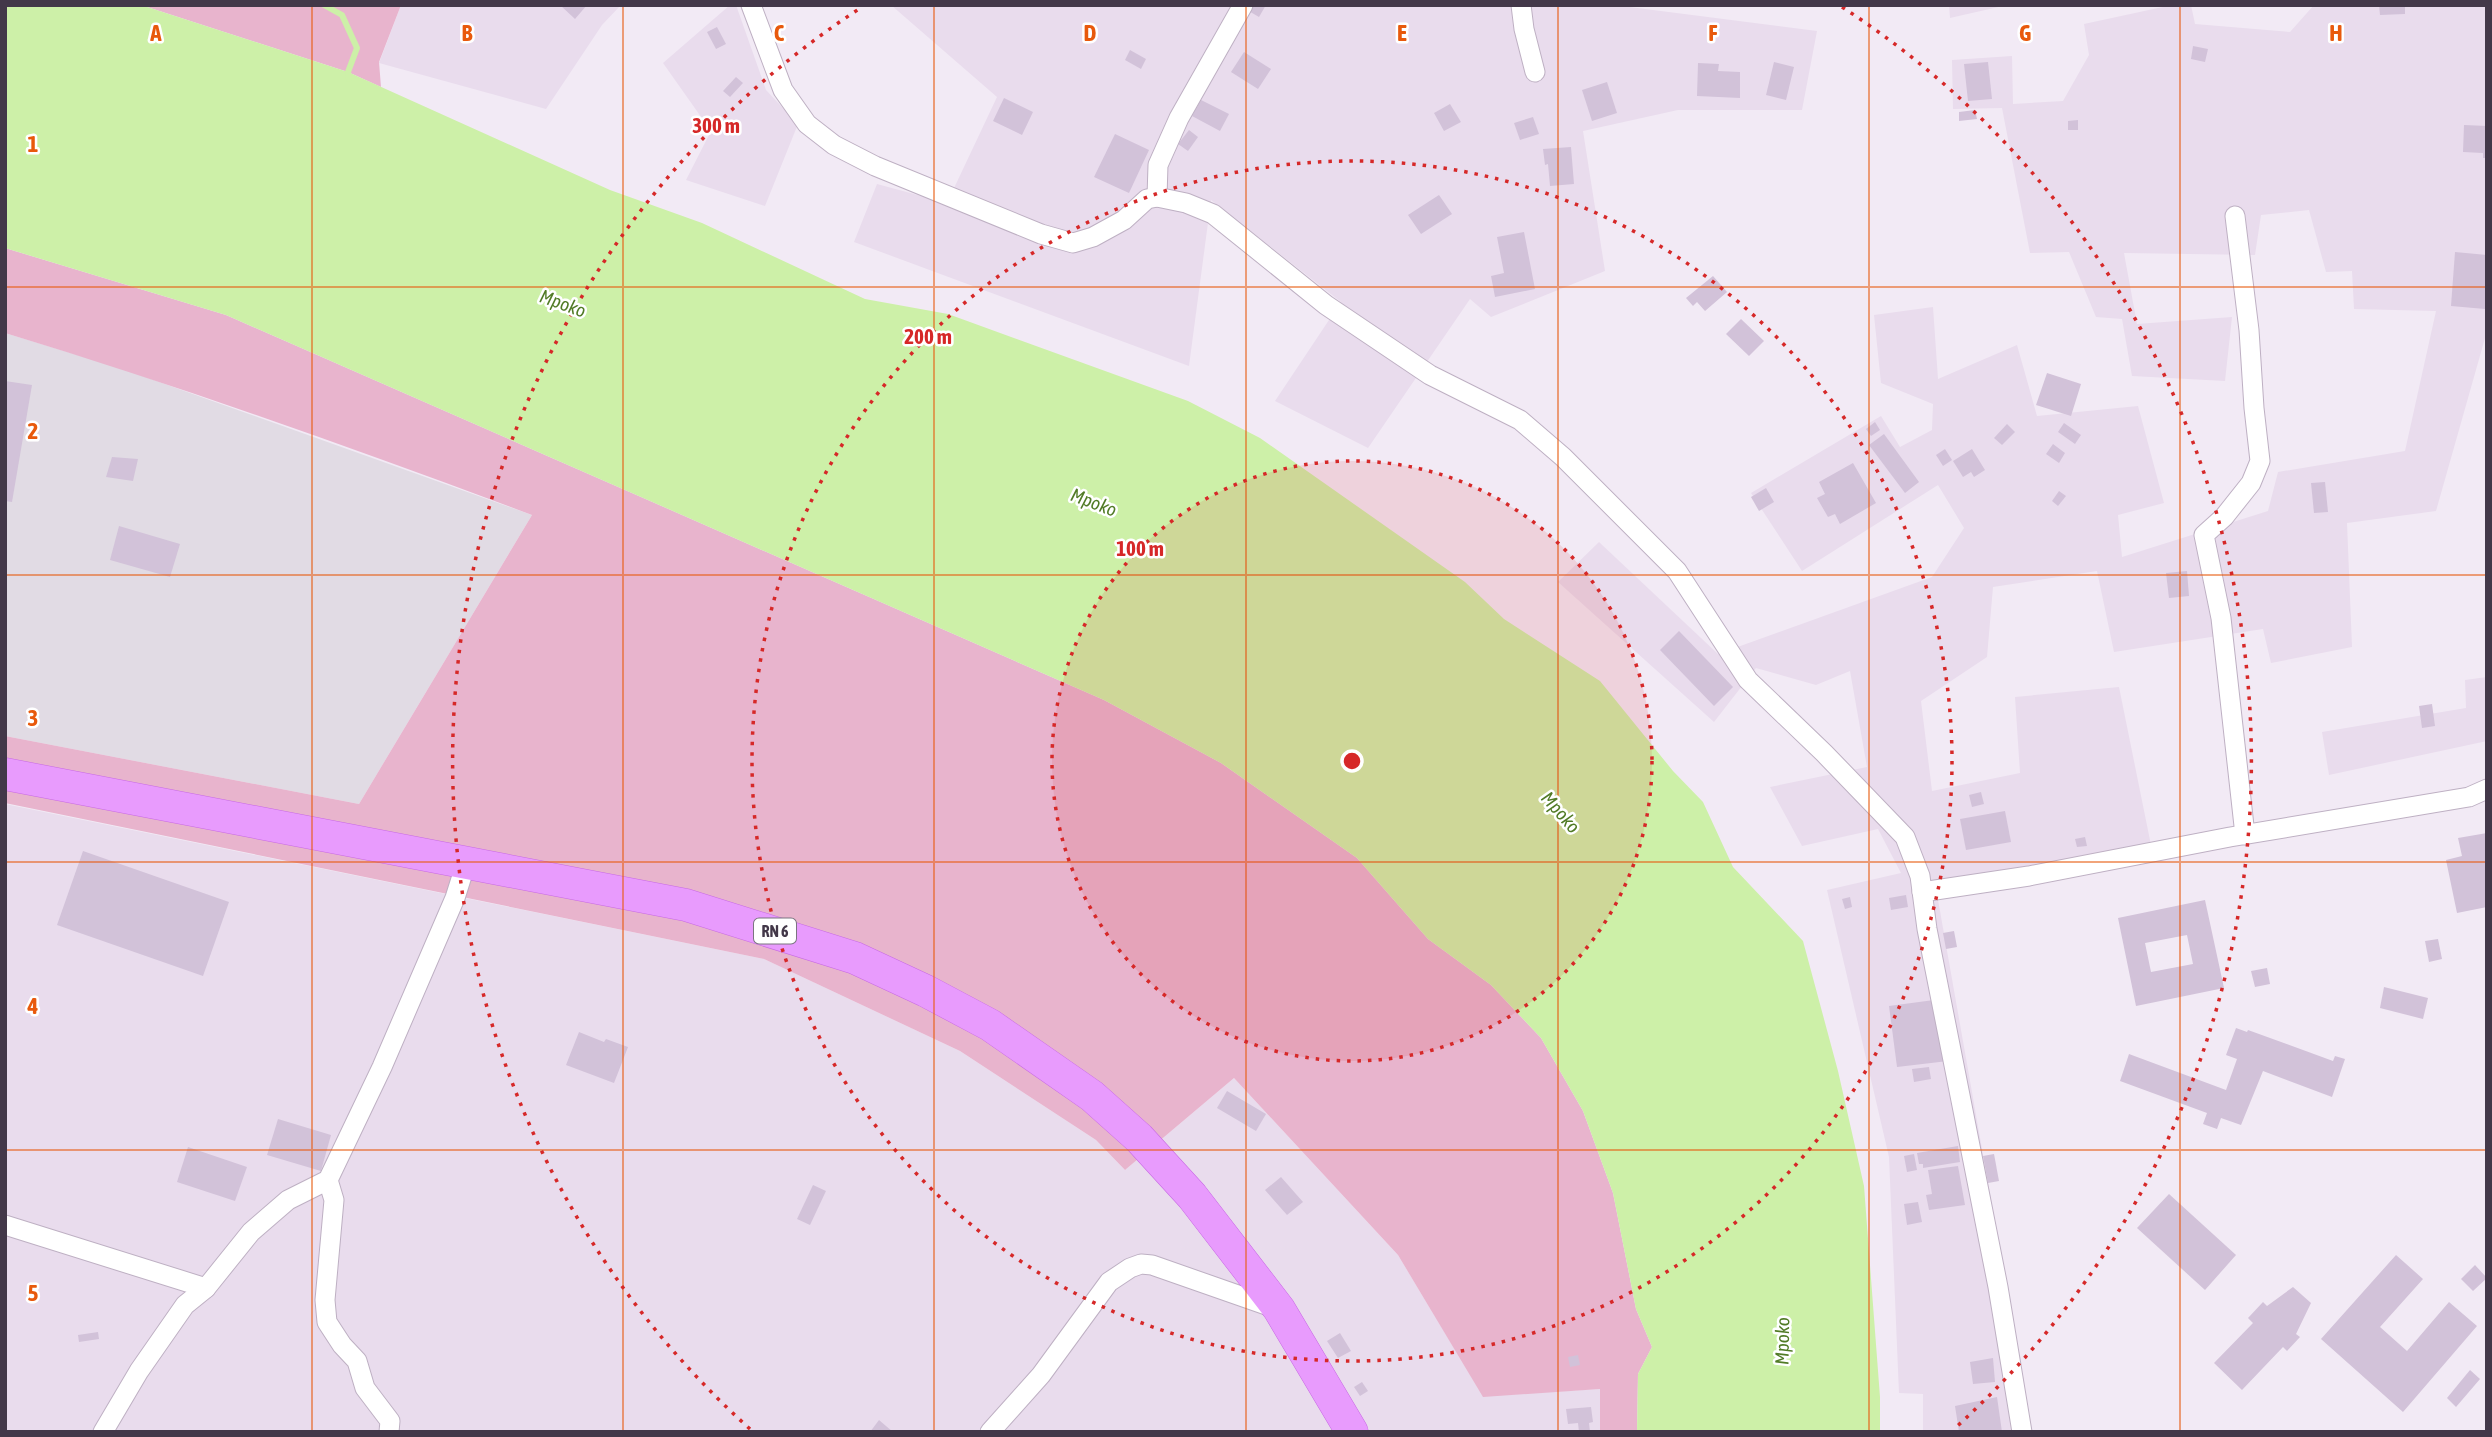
<svg xmlns="http://www.w3.org/2000/svg" width="2492" height="1437" viewBox="0 0 2492 1437" font-family="'Asap Condensed',sans-serif">
<style>
.residential{fill:#e9dced}
.industrial{fill:#e1dbe4}
.green{fill:#e8b4cd}
.water{fill:#cdf0a8}
.lines{fill:none;stroke-linecap:round;stroke-linejoin:round}
.stream{stroke:#cdf0a8;stroke-width:6}
.building{fill:#d2c2d9;fill-rule:evenodd}
.minor-casing{stroke:#beb0c3;stroke-width:21}
.primary-casing{stroke:#c76ae3;stroke-width:33}
.minor{stroke:#fff;stroke-width:19}
.primary{stroke:#e89bfd;stroke-width:32}
.grid{fill:none;stroke:#e8590c;stroke-width:2;stroke-opacity:0.55}
.ring{fill:none;stroke:#d62828;stroke-width:3.5;stroke-dasharray:3.5 7}
.labels{text-anchor:middle;stroke-width:5;stroke-linejoin:round;paint-order:stroke}
.shield{fill:#fff;stroke:#7b7480;stroke-width:2}
.shield-label{font-size:16px;font-weight:bold;fill:#433849}
.water-label{font-size:19px;font-style:italic;fill:#517b26;stroke:#fff}
.grid-label{font-size:23px;text-anchor:middle;font-weight:bold;fill:#e8590c;stroke:#fff;stroke-width:5;stroke-linejoin:round;paint-order:stroke}
.centre{fill:#d62828;stroke:#fff;stroke-width:3.5}
.ring-label{font-size:21px;text-anchor:middle;font-weight:bold;fill:#d62828;stroke:#fff;stroke-width:5;stroke-linejoin:round;paint-order:stroke}
</style>
<rect width="100%" height="100%" fill="#f2eaf5"/>
<g class="residential">
<path d="M401,5H621L602,25L546,109L379,63Z"/>
<path d="M730,5H736L766,90L798,124L765,206L686,180L711,131L663,63Z"/>
<path d="M891,5H1614L1817,31L1802,110H1678L1583,131L1605,271L1491,317L1470,299L1368,448L1275,401L1341,302L1211,200L1189,366L854,242L877,184L947,203L997,97Z"/>
<path d="M1949,5H2007L1950,18Z"/>
<path d="M2172,5H2191L2195,24L2290,32L2314,5H2487V331L2436,511L2347,523L2352,647L2271,663L2263,629L2114,652L2097,571L1993,587L1987,657L1921,701L1932,791L2020,773L2015,697L2119,687L2153,855L1937,894L2032,1432H1923V1394L1899,1393L1889,1157L1827,890L1901,873L1878,829L1802,846L1770,787L1867,767L1850,671L1816,685L1756,668L1714,722L1558,582L1599,542L1718,654L1932,577L1964,528L1938,485L1802,571L1751,493L1881,416L1900,447L1932,430L1933,404L1881,383L1874,315L1933,307L1938,379L2017,345L2037,416L2138,406L2164,503L2118,515L2122,557L2268,511L2278,472L2405,451L2436,311L2354,309L2352,271L2326,272L2309,210L2261,215L2255,255L2124,253L2137,324L2232,317L2225,381L2132,376L2122,319L2096,317L2069,252L2030,253L2002,108L1953,109L1952,60L2012,56L2013,104L2063,101L2089,55L2084,24Z"/>
<path d="M2487,677V741L2329,775L2322,732L2466,708L2465,680Z"/>
<path d="M5,804L764,959L960,1051L1096,1140L1125,1170L1234,1078L1398,1255L1483,1396L1600,1389V1432H5Z"/>
</g>
<path class="industrial" d="M5,333L120,368L532,515L359,804L5,736Z"/>
<g class="green">
<path d="M141,5H401L379,62L381,87L348,72Z"/>
<path d="M5,248L226,315L1104,700L1221,763L1357,858L1428,939L1491,985L1541,1038L1583,1111L1613,1193L1636,1309L1652,1347L1638,1374L1637,1432H1600V1389L1483,1397L1398,1255L1234,1078L1125,1170L1096,1140L960,1051L764,959L5,803V736L359,804L532,515C358,450 183,387 5,333Z"/>
</g>
<path class="water" d="M5,5H141L348,72L610,190L702,223L865,299L948,314L1188,401L1260,438L1465,582L1504,619L1600,681L1673,771L1703,802L1733,867L1803,941L1838,1071L1864,1186L1880,1397V1432H1637L1638,1374L1652,1347L1636,1309L1613,1193L1583,1111L1541,1038L1491,985L1428,939L1357,858L1221,763L1104,700L226,315L5,248Z"/>
<g class="lines">
<path class="stream" d="M324,5L342,15L357,48L348,72L349,79"/>
</g>
<g class="building">
<path d="M560,5H587L575,19Z"/>
<path d="M1250,5H1266L1259,17L1247,10Z"/>
<path d="M2379,5H2405V14L2380,15Z"/>
<path d="M717,27L726,44L716,49L707,32Z"/>
<path d="M2193,46L2208,49L2205,62L2191,59Z"/>
<path d="M1130,50L1146,59L1141,69L1125,60Z"/>
<path d="M1244,52L1271,69L1258,89L1231,72Z"/>
<path d="M1774,62L1794,67L1786,100L1766,95Z"/>
<path d="M1988,62L1992,99L1968,101L1964,64Z"/>
<path d="M1698,63L1719,64L1718,71L1740,72V98L1697,96Z"/>
<path d="M736,77L743,83L730,97L723,91Z"/>
<path d="M1607,82L1617,113L1592,121L1582,90Z"/>
<path d="M1004,98L1033,112L1022,135L993,121Z"/>
<path d="M1201,100L1229,114L1220,131L1192,116Z"/>
<path d="M1450,104L1461,122L1444,131L1434,113Z"/>
<path d="M1975,110L1977,119L1959,121V112Z"/>
<path d="M1533,117L1539,134L1520,140L1514,123Z"/>
<path d="M2078,120V130H2068V121Z"/>
<path d="M2464,125L2487,126V158H2483V153L2463,152Z"/>
<path d="M1189,130L1198,137L1188,151L1178,144Z"/>
<path d="M1115,134L1149,150L1129,193L1094,177Z"/>
<path d="M1571,147L1574,184L1550,186L1548,164L1545,165L1543,149Z"/>
<path d="M1439,195L1452,214L1421,234L1408,215Z"/>
<path d="M1524,232L1535,289L1495,297L1491,276L1504,273L1497,237Z"/>
<path d="M2455,252L2487,255L2485,309L2451,306Z"/>
<path d="M1713,276L1727,292L1705,311L1697,302L1693,306L1686,298Z"/>
<path d="M1741,319L1764,341L1749,356L1726,334Z"/>
<path d="M2047,373L2081,384L2071,416L2036,405Z"/>
<path d="M5,381L32,385L12,502L5,501Z"/>
<path d="M1875,422L1880,430L1871,436L1866,429Z"/>
<path d="M2064,423L2081,435L2075,444L2058,432Z"/>
<path d="M2007,424L2015,432L2002,445L1994,438Z"/>
<path d="M1884,434L1919,482L1905,493L1869,445Z"/>
<path d="M2053,444L2065,453L2059,463L2046,454Z"/>
<path d="M1945,449L1952,460L1943,466L1936,455Z"/>
<path d="M1972,449L1985,470L1974,477L1971,472L1963,477L1953,461Z"/>
<path d="M112,457L138,459L133,481L106,477Z"/>
<path d="M1853,463L1876,503L1840,524L1835,514L1828,517L1817,498L1825,494L1819,482Z"/>
<path d="M2325,482L2328,512L2314,513L2311,483Z"/>
<path d="M1766,488L1774,502L1759,511L1751,497Z"/>
<path d="M2059,491L2066,496L2058,506L2052,501Z"/>
<path d="M119,526L180,544L170,577L110,560Z"/>
<path d="M2187,571L2189,596L2169,598L2166,573Z"/>
<path d="M1679,631L1733,687L1714,706L1660,650Z"/>
<path d="M2432,704L2435,726L2422,728L2419,706Z"/>
<path d="M1981,792L1984,804L1972,807L1969,795Z"/>
<path d="M2005,811L2011,842L1966,850L1960,819Z"/>
<path d="M2487,833V880H2485L2487,907L2457,913L2446,860L2462,856L2458,838Z"/>
<path d="M2085,837L2087,846L2077,847L2075,839Z"/>
<path d="M83,851L229,902L203,976L57,925Z"/>
<path d="M1906,895L1908,907L1891,910L1889,898Z"/>
<path d="M1850,897L1852,907L1845,909L1842,899Z"/>
<path d="M2205,900L2224,988L2136,1006L2118,918ZM2187,935L2193,964L2151,972L2145,943Z"/>
<path d="M1954,931L1957,947L1946,949L1943,933Z"/>
<path d="M2438,939L2442,959L2429,962L2425,941Z"/>
<path d="M2267,968L2270,984L2255,987L2251,971Z"/>
<path d="M2384,987L2428,998L2423,1019L2380,1008Z"/>
<path d="M1934,1000L1948,1061L1897,1067L1889,1006Z"/>
<path d="M2236,1028L2247,1032L2248,1030L2333,1061L2335,1056L2345,1059L2332,1097L2263,1071L2241,1125L2221,1118L2217,1129L2203,1124L2207,1113L2120,1081L2129,1054L2226,1090L2237,1059L2226,1055Z"/>
<path d="M579,1032L604,1042L606,1039L628,1047L614,1083L566,1065Z"/>
<path d="M1929,1067L1931,1079L1914,1082L1912,1069Z"/>
<path d="M1227,1091L1266,1114L1256,1131L1217,1108Z"/>
<path d="M278,1119L331,1135L321,1171L267,1155Z"/>
<path d="M1958,1146L1960,1162L1923,1168V1164H1919L1917,1153Z"/>
<path d="M188,1147L247,1167L235,1201L177,1182Z"/>
<path d="M1914,1154L1917,1170L1907,1172L1904,1156Z"/>
<path d="M1994,1154L1999,1181L1988,1183L1983,1156Z"/>
<path d="M1958,1166L1965,1205L1929,1210L1926,1195L1932,1194L1928,1170Z"/>
<path d="M1281,1177L1303,1202L1287,1215L1265,1190Z"/>
<path d="M813,1185L826,1191L810,1225L797,1219Z"/>
<path d="M2169,1194L2236,1255L2205,1290L2137,1228Z"/>
<path d="M1918,1202L1922,1222L1907,1225L1904,1204Z"/>
<path d="M2396,1255L2423,1279L2380,1327L2407,1351L2449,1302L2477,1326L2403,1412L2321,1339Z"/>
<path d="M2475,1265L2487,1278L2473,1291L2461,1279Z"/>
<path d="M2293,1287L2311,1303L2296,1334L2300,1337L2287,1351L2283,1347L2242,1390L2214,1363L2253,1323L2248,1318L2263,1302L2267,1306Z"/>
<path d="M98,1332L99,1339L79,1342L78,1335Z"/>
<path d="M1340,1333L1351,1351L1338,1358L1327,1341Z"/>
<path d="M1578,1355L1580,1365L1570,1367L1568,1357Z"/>
<path d="M1993,1358L1995,1382L1973,1384L1970,1362Z"/>
<path d="M2470,1370L2480,1379L2456,1407L2447,1398Z"/>
<path d="M1362,1382L1368,1391L1360,1396L1354,1387Z"/>
<path d="M1997,1397L2002,1432H1959L1955,1406Z"/>
<path d="M1591,1407L1593,1422L1589,1423L1590,1432H1579L1578,1423L1568,1424L1566,1409Z"/>
<path d="M879,1420L893,1432H870Z"/>
</g>
<g class="lines">
<g class="minor-casing">
<g id="minor">
<path d="M751,5L783,90L807,124L834,145L875,166L1041,234L1073,243L1093,237L1124,220L1147,199L1157,197L1186,203L1213,214L1326,305L1430,375L1520,420L1563,457L1677,571L1748,680L1824,753L1905,837L1920,876L1927,929L1998,1287L2022,1432"/>
<path d="M1521,5L1524,29L1535,72"/>
<path d="M1157,197L1158,165L1179,118L1243,5"/>
<path d="M2235,216L2249,330L2254,408L2260,461L2251,483L2224,517L2204,535L2221,618L2245,835"/>
<path d="M1922,892L2029,876L2230,837L2469,797L2487,789"/>
<path d="M328,1180L334,1200L325,1300L327,1322L342,1345L357,1361L365,1388L390,1421L389,1432"/>
<path d="M5,1225L206,1288"/>
<path d="M103,1432L139,1371L185,1305L206,1288L251,1232L288,1200L328,1180L382,1067L455,898L466,863"/>
<path d="M990,1432L1041,1375L1109,1282L1130,1268L1141,1264L1152,1265L1275,1308"/>
</g>
</g>
<g class="primary-casing">
<path id="primary" d="M5,774L686,905L855,958L926,991L990,1025L1092,1096L1139,1138L1192,1196L1279,1309L1352,1432"/>
</g>
<use href="#minor" class="minor"/>
<use href="#primary" class="primary"/>
</g>
<path class="grid" d="M312,5V1432M623,5V1432M934,5V1432M1246,5V1432M1558,5V1432M1869,5V1432M2180,5V1432M5,287H2487M5,575H2487M5,862H2487M5,1150H2487"/>
<circle cx="1352" cy="761" r="300" fill="#d62828" fill-opacity=".12"/>
<g class="ring">
<circle cx="1352" cy="761" r="300"/>
<circle cx="1352" cy="761" r="600"/>
<path d="M750 1429A899 899 0 0 1 862 7M1842 7A899 899 0 0 1 1954 1429"/>
</g>
<g class="labels">
<rect class="shield" x="754" y="918.5" width="42" height="25" rx="5"/>
<g class="shield-label">
<text x="775" y="937">RN 6</text>
</g>
<g class="water-label">
<text transform="translate(563 303) rotate(20)" y="7">Mpoko</text>
<text transform="translate(1094 502) rotate(21)" y="7">Mpoko</text>
<text transform="translate(1561 812) rotate(49)" y="7">Mpoko</text>
<text transform="translate(1782 1341) rotate(-89)" y="7">Mpoko</text>
</g>
</g>
<g class="grid-label">
<text x="156" y="41">A</text>
<text x="467" y="41">B</text>
<text x="779" y="41">C</text>
<text x="1090" y="41">D</text>
<text x="1402" y="41">E</text>
<text x="1713" y="41">F</text>
<text x="2025" y="41">G</text>
<text x="2336" y="41">H</text>
<text x="33" y="152">1</text>
<text x="33" y="439">2</text>
<text x="33" y="726">3</text>
<text x="33" y="1014">4</text>
<text x="33" y="1301">5</text>
</g>
<circle cx="1352" cy="761" r="10" class="centre"/>
<g class="ring-label">
<text x="716" y="133">300 m</text>
<text x="928" y="344">200 m</text>
<text x="1140" y="556">100 m</text>
</g>
<rect width="2492" height="1437" fill="none" stroke="#433849" stroke-width="14"/>
</svg>
